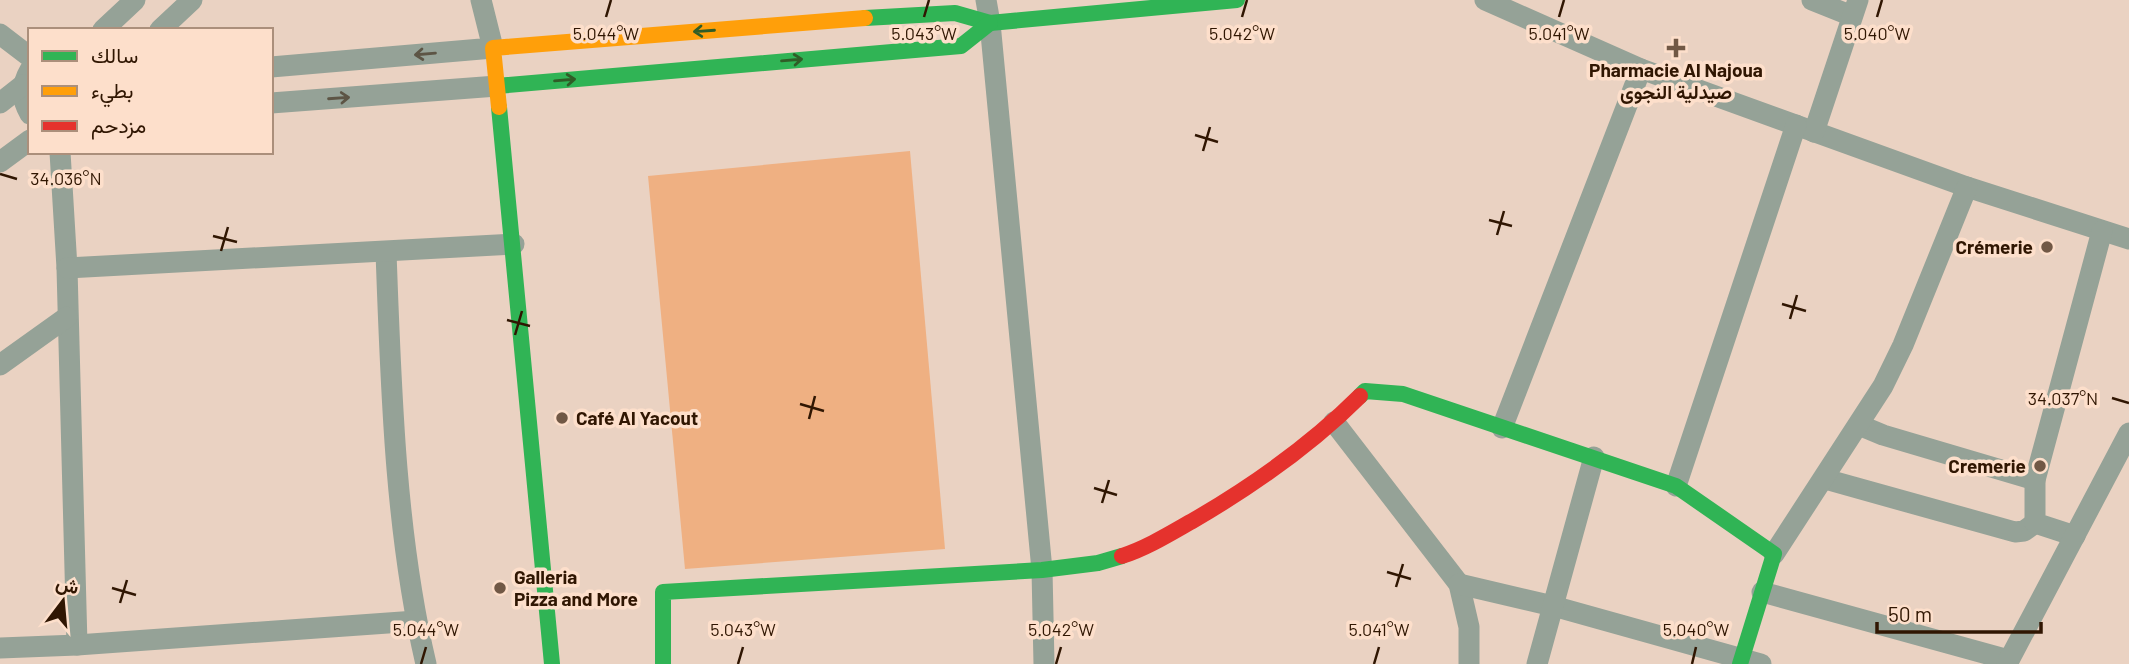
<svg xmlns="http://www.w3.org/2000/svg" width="2129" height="664" viewBox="0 0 2129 664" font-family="Barlow,Vazirmatn,sans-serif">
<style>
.green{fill:#efb082}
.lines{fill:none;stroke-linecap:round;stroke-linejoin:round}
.street{stroke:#95a297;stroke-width:21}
.fast{stroke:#30b455;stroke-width:16}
.slow{stroke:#ff9f0a;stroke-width:16}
.jam{stroke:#e5322d;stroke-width:16}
.oneway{stroke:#305d27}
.oneway2{stroke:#5d5545}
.ticks{fill:none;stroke:#301602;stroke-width:2.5}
.poi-dot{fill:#715845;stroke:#fddfcb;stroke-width:2.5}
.labels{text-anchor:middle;stroke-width:7;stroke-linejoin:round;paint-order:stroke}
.poi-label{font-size:19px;font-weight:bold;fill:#301602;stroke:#fddfcb;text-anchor:end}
.ticks-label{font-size:18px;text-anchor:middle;fill:#301602;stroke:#fddfcb;stroke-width:7;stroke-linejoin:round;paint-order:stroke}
</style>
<rect width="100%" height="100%" fill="#ead2c2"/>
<path class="green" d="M910,151L945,549L685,569L648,176Z"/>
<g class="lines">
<g class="street">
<path d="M986,0L990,23L1042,570L1044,664"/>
<path d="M1485,0L1641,69L1967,187L2129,239"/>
<path d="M1812,0L1852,16"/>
<path d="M103,30L135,0"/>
<path d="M160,30L192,0"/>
<path d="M0,34L30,57"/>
<path d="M271,67L493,48L481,0"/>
<path d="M30,70C21,85 21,99 30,114"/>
<path d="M0,103L23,85"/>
<path d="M271,103L497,86"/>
<path d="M1814,132L1858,0"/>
<path d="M60,152L67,268L77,645"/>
<path d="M0,162L30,140"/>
<path d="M386,252C391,388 395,532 426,664"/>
<path d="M67,268L514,244"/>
<path d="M0,365L67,317"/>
<path d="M1334,422L1459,584L1469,627V664"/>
<path d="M1859,425L1883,435L2035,480"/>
<path d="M1502,428L1641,69"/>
<path d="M1825,479L2015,532L2024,531L2035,523"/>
<path d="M1676,486L1796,125"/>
<path d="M2075,536L2035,523V480L2102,231"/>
<path d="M1774,554L1883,386L1903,345L1967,187"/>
<path d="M1459,584L1553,606L1761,664"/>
<path d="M1762,592L2009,660"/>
<path d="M0,648L77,645L416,621"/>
<path d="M1537,664L1594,457"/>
<path d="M2007,664L2129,433"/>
</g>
<g class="fast">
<path d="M865,18L955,13L990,23L1237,0"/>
<path d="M497,86L961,46L990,23"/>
<path d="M499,107L552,664"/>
<path d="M1360,396L1365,391L1403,394L1676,486L1774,554L1740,664"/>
<path d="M663,664V592L1042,570L1098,563L1122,556"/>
</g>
<path class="slow" d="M499,107L493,48L865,18"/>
<path class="jam" d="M1122,556C1147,548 1171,533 1194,520C1254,485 1311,445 1360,396"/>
</g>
<defs><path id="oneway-shaft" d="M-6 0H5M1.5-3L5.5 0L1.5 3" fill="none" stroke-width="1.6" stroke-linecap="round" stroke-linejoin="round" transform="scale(1.75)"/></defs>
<g class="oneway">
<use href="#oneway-shaft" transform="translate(704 31) rotate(176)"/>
<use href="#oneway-shaft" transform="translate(792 60) rotate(-5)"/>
<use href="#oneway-shaft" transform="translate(565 80) rotate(-5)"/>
</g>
<g class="oneway2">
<use href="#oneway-shaft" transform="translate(425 54) rotate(175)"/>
<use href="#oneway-shaft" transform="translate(339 98) rotate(-4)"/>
</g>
<path class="ticks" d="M606,17L611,0M924,17L929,0M1242,17L1247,0M1559,17L1564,0M1877,17L1882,0M1195,135L1218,142M1203,151L1210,127M0,174L17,179M1489,220L1512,226M1497,235L1504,211M213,236L237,242M221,251L228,227M1782,304L1806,311M1790,319L1797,295M507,320L530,326M515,335L522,311M2112,398L2129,403M800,404L824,411M809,419L815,396M1094,488L1117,495M1102,503L1109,480M1387,572L1411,579M1396,587L1403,564M112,588L136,595M120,603L127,580M421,664L426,647M738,664L743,647M1056,664L1061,647M1374,664L1379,647M1692,664L1696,647"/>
<g class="poi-dot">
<path d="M1672.5 37.5h7v7h7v7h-7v7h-7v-7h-7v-7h7z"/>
<circle cx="2047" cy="247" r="7"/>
<circle cx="562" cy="418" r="7"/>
<circle cx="2040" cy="466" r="7"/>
<circle cx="500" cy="588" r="7"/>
</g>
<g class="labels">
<g class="poi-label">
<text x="1676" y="77" text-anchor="middle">Pharmacie Al Najoua<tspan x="1676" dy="22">صيدلية النجوى</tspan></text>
<text x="2033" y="254">Crémerie</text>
<text x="576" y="425" text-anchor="start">Café Al Yacout</text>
<text x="2026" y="473">Cremerie</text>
<text x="514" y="584" text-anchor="start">Galleria<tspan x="514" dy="22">Pizza and More</tspan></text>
</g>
</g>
<g class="ticks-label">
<text x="606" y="40">5.044°W</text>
<text x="924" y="40">5.043°W</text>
<text x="1242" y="40">5.042°W</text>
<text x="1559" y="40">5.041°W</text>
<text x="1877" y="40">5.040°W</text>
<text x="66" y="185">34.036°N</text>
<text x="2063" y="405">34.037°N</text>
<text x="426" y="636">5.044°W</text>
<text x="743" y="636">5.043°W</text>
<text x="1061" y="636">5.042°W</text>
<text x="1379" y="636">5.041°W</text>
<text x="1696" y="636">5.040°W</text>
</g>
<rect x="28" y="28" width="245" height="126" fill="#fddfcb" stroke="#ab8f7b" stroke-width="2"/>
<rect x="42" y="51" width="35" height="10" fill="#30b455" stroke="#ab8f7b" stroke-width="2"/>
<text x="91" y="63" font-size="21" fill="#301602">سالك</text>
<rect x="42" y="86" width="35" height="10" fill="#ff9f0a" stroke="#ab8f7b" stroke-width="2"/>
<text x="91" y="98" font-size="21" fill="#301602">بطيء</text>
<rect x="42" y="121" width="35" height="10" fill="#e5322d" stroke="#ab8f7b" stroke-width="2"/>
<text x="91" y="133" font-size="21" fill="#301602">مزدحم</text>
<g transform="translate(63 601) rotate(16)" stroke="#fddfcb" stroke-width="5" paint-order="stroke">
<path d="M0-5L12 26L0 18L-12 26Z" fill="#301602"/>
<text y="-10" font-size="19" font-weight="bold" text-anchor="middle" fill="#301602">ش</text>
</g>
<path d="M1877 622v10h164v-10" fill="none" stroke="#301602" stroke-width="3.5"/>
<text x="1888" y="622" font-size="21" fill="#301602" stroke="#fddfcb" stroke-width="5" paint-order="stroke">50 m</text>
</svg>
